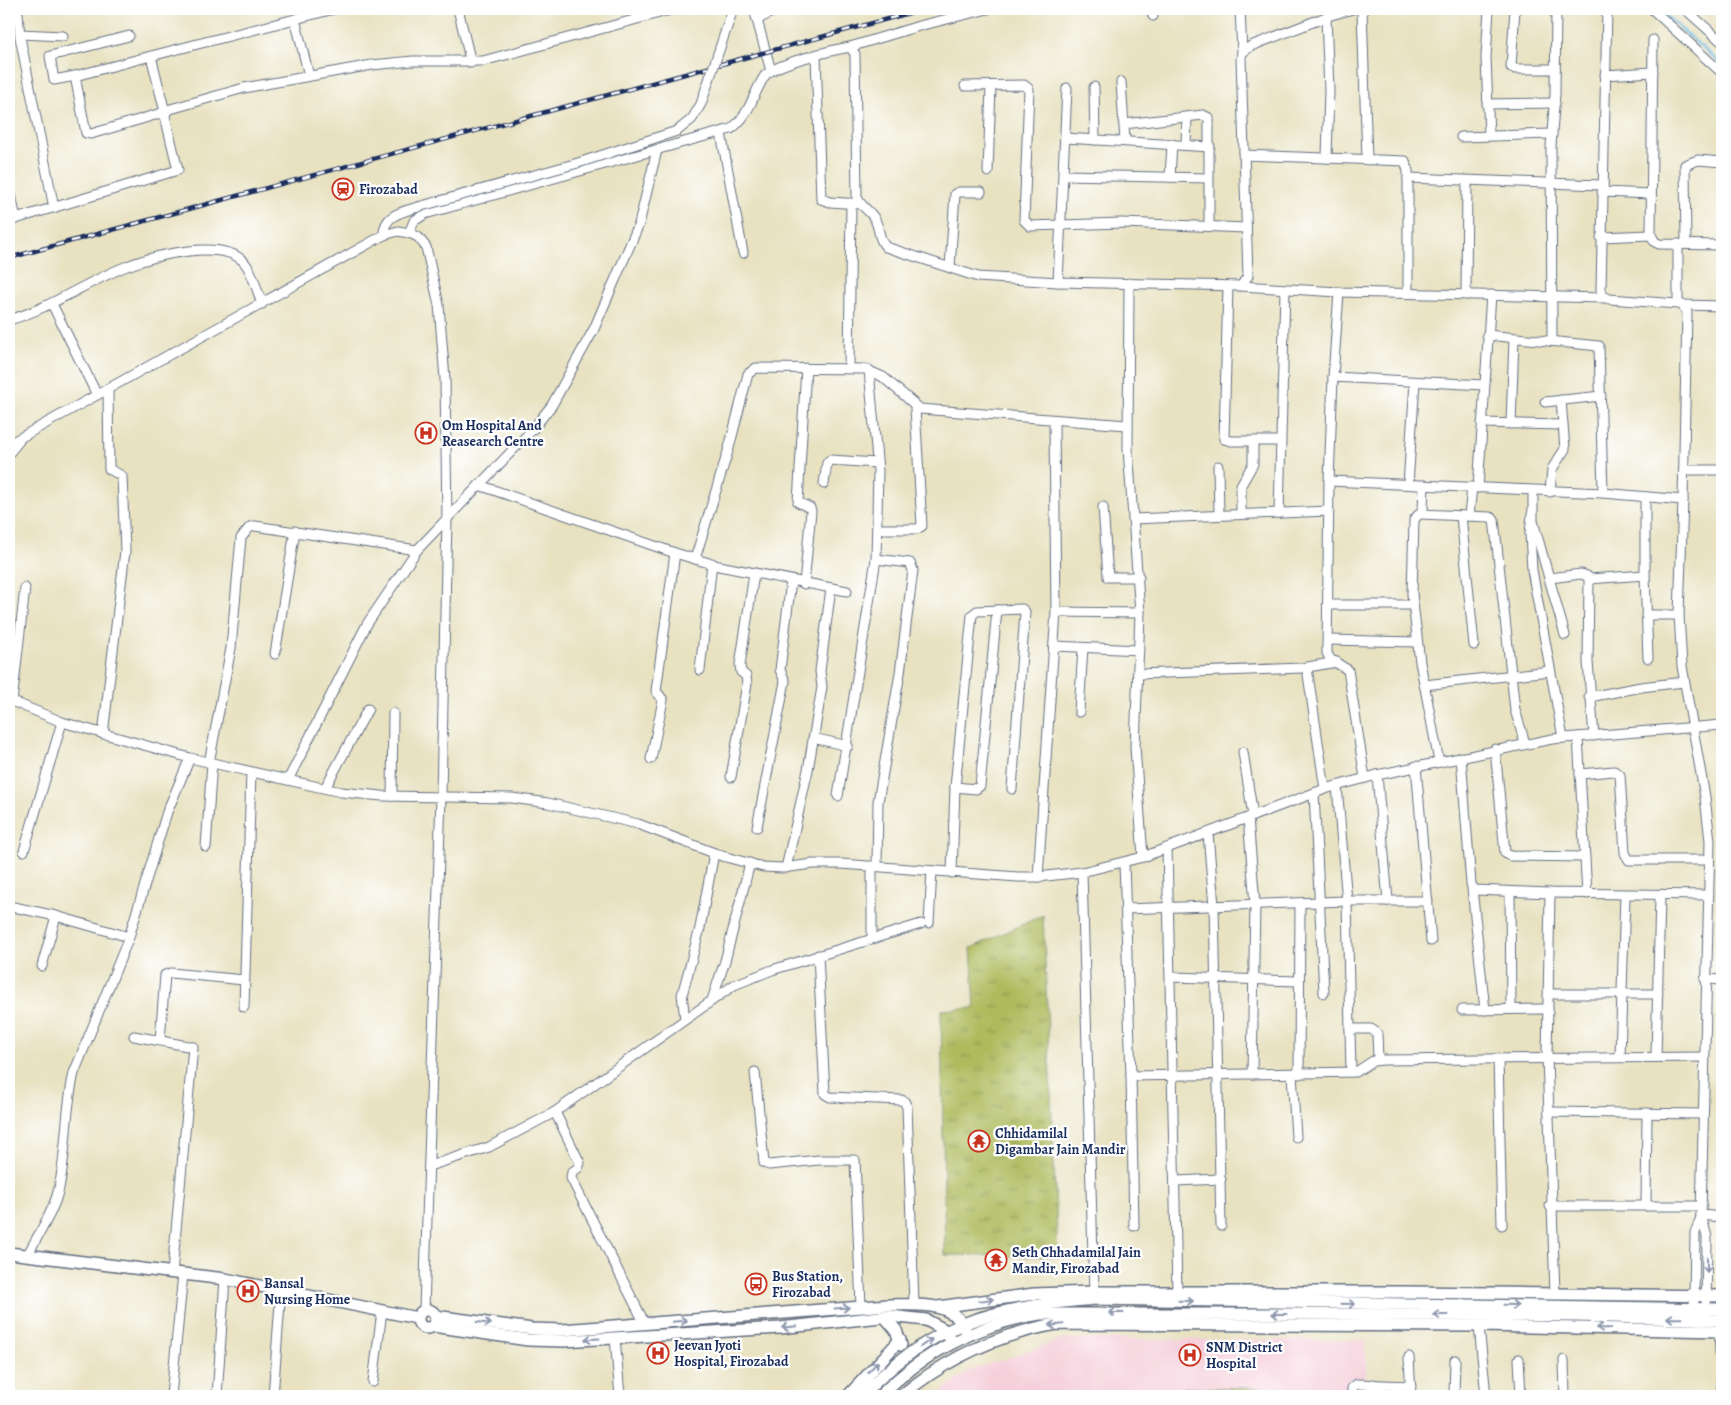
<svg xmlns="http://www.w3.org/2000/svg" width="1731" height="1405" viewBox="0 0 1731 1405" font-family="Alegreya,serif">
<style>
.built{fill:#f5cfda}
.grass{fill:url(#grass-tufts);stroke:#64755e}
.pitch{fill:#aebb5d;stroke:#64755e}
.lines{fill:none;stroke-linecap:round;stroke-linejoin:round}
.stream{stroke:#69bbe4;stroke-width:2.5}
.minor-casing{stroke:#636e81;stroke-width:11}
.major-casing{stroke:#636e81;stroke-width:14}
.minor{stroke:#fff;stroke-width:9}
.major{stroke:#fff;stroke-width:11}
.rail-casing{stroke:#1b2f5e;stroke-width:4.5}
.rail{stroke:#fff;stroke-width:2.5;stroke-dasharray:8;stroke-linecap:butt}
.minor-bridge-casing{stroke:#636e81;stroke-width:11;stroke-linecap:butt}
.minor-bridge{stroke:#fff;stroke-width:9}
.oneway{stroke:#8d97ae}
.labels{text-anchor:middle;stroke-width:4.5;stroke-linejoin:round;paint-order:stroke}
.poi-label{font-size:14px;font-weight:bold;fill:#1b2f5e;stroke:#fff;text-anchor:start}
</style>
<defs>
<pattern id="grass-tufts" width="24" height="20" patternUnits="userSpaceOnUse" patternTransform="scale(1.25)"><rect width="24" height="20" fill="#aebb5d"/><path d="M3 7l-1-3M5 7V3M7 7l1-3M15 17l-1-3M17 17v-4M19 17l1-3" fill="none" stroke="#8d9850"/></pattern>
</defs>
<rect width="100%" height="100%" fill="#fff"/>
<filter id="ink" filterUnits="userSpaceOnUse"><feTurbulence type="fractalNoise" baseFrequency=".02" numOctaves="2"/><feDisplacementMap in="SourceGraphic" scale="10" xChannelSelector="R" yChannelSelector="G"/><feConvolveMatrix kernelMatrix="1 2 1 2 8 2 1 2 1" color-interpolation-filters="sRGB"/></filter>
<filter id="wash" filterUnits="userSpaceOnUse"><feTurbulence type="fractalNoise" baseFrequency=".0096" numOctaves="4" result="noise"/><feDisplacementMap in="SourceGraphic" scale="20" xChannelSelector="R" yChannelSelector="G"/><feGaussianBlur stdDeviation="1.12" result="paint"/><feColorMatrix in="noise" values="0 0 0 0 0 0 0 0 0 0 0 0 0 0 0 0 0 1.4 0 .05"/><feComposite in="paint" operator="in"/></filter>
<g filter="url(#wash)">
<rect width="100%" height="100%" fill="#e8e2c1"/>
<path class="built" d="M1063,1339L1365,1340L1367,1396H936L968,1371Z"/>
<path class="grass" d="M1043,915L1058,1257L945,1255L941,1010L975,1008L971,948Z"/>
<path class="pitch" d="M1185,1387L1295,1389L1297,1396H1184Z"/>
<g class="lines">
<path class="stream" d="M1658,9L1722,65"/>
</g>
</g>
<g filter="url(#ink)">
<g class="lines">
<g class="minor-casing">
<g id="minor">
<path d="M458,9L471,63"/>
<path d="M754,9L771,71"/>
<path d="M1151,9L1153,16"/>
<path d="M1240,9L1242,53"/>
<path d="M1362,9L1367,160"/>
<path d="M1515,9L1511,67L1515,69H1555"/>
<path d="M1607,9L1601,290L1602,295L1609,299L1678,304L1682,305L1687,312L1683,500L1679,615L1682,666L1705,797L1710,841L1701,1215L1707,1237L1706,1314"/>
<path d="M1652,9L1722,73"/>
<path d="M1685,9L1722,42"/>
<path d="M18,13L20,37L54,208"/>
<path d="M1326,17L1329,90L1327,158"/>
<path d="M295,19L309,76"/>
<path d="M757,20L777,9"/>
<path d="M20,34L63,36"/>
<path d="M1653,40L1651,235L1655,242L1659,244L1722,245"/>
<path d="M850,47L919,26L988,9"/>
<path d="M151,56L75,76L86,133L91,134L165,112L151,56L334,9"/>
<path d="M816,56L821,199L830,202L860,204"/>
<path d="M1605,75L1653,72"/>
<path d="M75,76L54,80L50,56L129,36"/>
<path d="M1121,82L1125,141"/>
<path d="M965,86L1024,85L1029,89L1024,220L1030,226L1122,223L1246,228"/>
<path d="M1094,87L1095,140"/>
<path d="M1487,104L1555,103"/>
<path d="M1124,124L1203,115L1209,118V226"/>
<path d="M721,133L743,253"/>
<path d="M1489,136L1486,57L1489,9"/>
<path d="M1461,137L1552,134"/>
<path d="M1065,138L1210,147"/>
<path d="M1186,145L1187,117"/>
<path d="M1243,155L1405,161L1408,171V293"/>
<path d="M988,172L991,86"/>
<path d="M1064,175L1208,178"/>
<path d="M1170,177L1172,144"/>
<path d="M1408,178L1602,185"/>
<path d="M9,186L16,219"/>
<path d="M1602,192L1651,194"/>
<path d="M9,221L178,170L165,116L167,110L244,88L372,65L413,61H483L674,9"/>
<path d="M409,233L414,221L425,214L731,129C750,115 752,96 764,77C772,64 833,50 850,47L855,54L857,197C860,206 869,210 874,218C880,227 878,240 886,247L978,277L1058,282L1241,286L1248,276L1241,58L1242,53L1251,46L1331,15L1353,9"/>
<path d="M384,235C383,215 402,212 418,207"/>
<path d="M1601,237L1651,235"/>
<path d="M1686,244L1685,165L1698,160L1722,162"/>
<path d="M950,267L955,194L959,192H981"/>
<path d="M1058,282L1067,88"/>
<path d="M1129,283L1128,449L1140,613L1135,747L1143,857"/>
<path d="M1228,286L1224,439L1231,441H1281"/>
<path d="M1241,286L1339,292L1605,298"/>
<path d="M1339,292L1333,377L1329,481L1327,653L1330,659L1348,670L1365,778"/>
<path d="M1466,295L1467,181"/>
<path d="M52,304L97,395"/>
<path d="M1678,304V244"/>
<path d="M1682,305L1722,306"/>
<path d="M9,320C51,308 86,282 127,266C153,256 222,238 244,262C253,272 257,291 262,304"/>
<path d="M1487,335L1599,346L1603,493"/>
<path d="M1552,341L1551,146L1555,94L1556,9"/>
<path d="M849,368L851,203"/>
<path d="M1333,377L1484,385"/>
<path d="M1545,402L1601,396"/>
<path d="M1482,423L1563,425"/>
<path d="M1511,424L1514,338"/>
<path d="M9,444L384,235L398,231L409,233L418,237L426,247L439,305L445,379L447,519L441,796L424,1310"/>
<path d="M9,453L19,441"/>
<path d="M1218,466L1219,515"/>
<path d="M1684,470H1722"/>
<path d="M1329,481L1603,493L1683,500"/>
<path d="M824,484L827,463L830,460L877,463"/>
<path d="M1408,484L1415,382"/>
<path d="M479,485L675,553L719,566L847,591"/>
<path d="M1424,485L1423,509L1414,520L1412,594L1420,662L1439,762"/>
<path d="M1478,488L1491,295"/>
<path d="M1533,491V521L1565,635"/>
<path d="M1550,492L1552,469L1565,449L1561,400"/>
<path d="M1645,497V575L1648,658"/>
<path d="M1103,507L1108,577H1139"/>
<path d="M1279,513L1285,290"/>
<path d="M1241,514V485L1253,464V441"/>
<path d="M1420,514L1490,517L1494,519L1515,710L1525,743"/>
<path d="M1532,514L1530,533L1532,570L1563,738"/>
<path d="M1461,516L1474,645"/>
<path d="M1469,516L1472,487"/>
<path d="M1133,519L1329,511"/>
<path d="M878,529H917L922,526L915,408"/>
<path d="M695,559L729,448L748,374L756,368L865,369L883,377L920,409L1127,425"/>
<path d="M876,559L910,563L913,570L900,673L878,802L877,866"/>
<path d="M1550,578L1581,574L1587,576L1589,579L1588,662L1594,736"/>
<path d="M1589,579L1645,575"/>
<path d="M804,584L811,511L810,508L798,502L806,368"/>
<path d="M1329,605H1413"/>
<path d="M1056,612L1140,613"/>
<path d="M1646,615H1679"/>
<path d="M1329,640L1417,642"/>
<path d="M1055,646L1139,650"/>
<path d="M275,654L295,531"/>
<path d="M1307,668L1325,789"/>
<path d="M700,670L712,563"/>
<path d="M1138,674L1302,668L1337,662"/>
<path d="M1424,685L1550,671"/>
<path d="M1589,697L1641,687L1684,682"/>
<path d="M9,700L62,722L190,758L341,792L382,796L512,798L548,803L638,824L722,856L763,867L782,868L813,864H841L1018,877H1038L1082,872L1143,857L1325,789L1377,775L1552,739L1722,725"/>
<path d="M12,702L25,588"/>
<path d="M1079,712L1083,648"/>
<path d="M103,734L125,551L122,476L109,469L108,389"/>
<path d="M1578,737L1587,894"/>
<path d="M813,738L848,746"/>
<path d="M1495,749L1505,853L1510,856L1585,857"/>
<path d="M1243,752L1253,816"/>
<path d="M1461,757L1471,884L1474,890L1550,893L1708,895"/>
<path d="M651,759L663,700L656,691L675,553"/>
<path d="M209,763L231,648L241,538L250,527L255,526L417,550"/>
<path d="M1416,766L1431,941"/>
<path d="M1580,774L1614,771L1620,775L1625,853L1629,860H1709"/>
<path d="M1377,775L1388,901"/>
<path d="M731,777L747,684L746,676L741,672L740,665L754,574"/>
<path d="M288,780L367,624L417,550L533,429L552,405L594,329L639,224L657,150"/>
<path d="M1337,786L1347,901L1351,1072"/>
<path d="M955,787L976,789L980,786L997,610"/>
<path d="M325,788L368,709"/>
<path d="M1314,793L1324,993"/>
<path d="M392,796L393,713"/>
<path d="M838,796L876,559L878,471L869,370"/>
<path d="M1248,818L1255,904L1252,1074"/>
<path d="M757,827L785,681L780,670L791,581"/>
<path d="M1208,833L1214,906L1221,1226"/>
<path d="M206,847L212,763"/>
<path d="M1167,848L1177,1291"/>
<path d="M24,851L62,722"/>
<path d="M1124,862L1131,1076L1134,1226"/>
<path d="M786,868L808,770L822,687L820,671L831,588"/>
<path d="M1082,872L1094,1292"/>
<path d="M952,873L955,787L972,615L977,611L1022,609L1025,612L1012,789"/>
<path d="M1038,877L1056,612L1054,421"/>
<path d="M1472,888L1485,1010"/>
<path d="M1510,892L1511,1009"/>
<path d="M1550,893L1547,1057L1555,1294"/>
<path d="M9,906L56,916L129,937"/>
<path d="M1125,909L1347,901H1428"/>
<path d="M929,923L932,871"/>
<path d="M872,938V866"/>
<path d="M818,955L825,1094L830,1097L901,1100L904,1101L907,1107L914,1305"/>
<path d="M42,966L56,916"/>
<path d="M1171,977L1298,981"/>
<path d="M1705,979L1722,980"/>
<path d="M1549,994H1658"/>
<path d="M712,1000L725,961L750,863"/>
<path d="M244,1007L251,772"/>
<path d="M1462,1010L1548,1009"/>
<path d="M685,1019L682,995L700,928L714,853"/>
<path d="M1350,1029H1371L1377,1033L1378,1060"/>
<path d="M134,1036L193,1047L172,1273"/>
<path d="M160,1040L165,975L171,973L244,980"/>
<path d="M1620,1057L1625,895"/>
<path d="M1656,1057L1660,896"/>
<path d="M1498,1058L1502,1225"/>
<path d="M755,1072L764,1163L769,1165L819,1160H855L861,1307"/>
<path d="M1292,1074L1296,1137"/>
<path d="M1299,1074L1300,903"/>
<path d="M1131,1076L1356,1072L1373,1061L1383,1060L1703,1057"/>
<path d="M555,1112L580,1163L578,1168L572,1172L571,1178L645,1324"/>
<path d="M1549,1112L1702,1114"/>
<path d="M429,1166L489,1147L555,1112L734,985L772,970L921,924"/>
<path d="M1176,1181L1221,1179"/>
<path d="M1550,1206H1701"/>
<path d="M1646,1206L1647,1113"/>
<path d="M1701,1215L1722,1217"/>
<path d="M28,1254C39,1233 54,1211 59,1188C67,1150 65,1111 74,1073L129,937L167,812L190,758"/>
<path d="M1694,1301L1695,1233L1701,1217"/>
<path d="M1479,1326L1486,1396"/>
<path d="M1719,1331L1722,1393"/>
<path d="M615,1338L620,1396"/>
<path d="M1409,1357L1411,1396"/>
<path d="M1519,1359L1521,1396"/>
<path d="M1564,1360L1565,1396"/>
<path d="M373,1382L382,1311"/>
<path d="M1373,1384L1374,1396"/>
<path d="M171,1396L183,1274"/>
<path d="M217,1396L225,1279"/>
<path d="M273,1396L281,1290"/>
<path d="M1352,1396V1388L1357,1384L1411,1386"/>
<path d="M1454,1396L1455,1360"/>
</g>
</g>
<g class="major-casing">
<g id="major">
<path d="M9,1253L225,1279L417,1318"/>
<path d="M938,1307L1034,1294L1094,1292H1406L1722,1296"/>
<circle cx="427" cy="1319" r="9"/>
<path d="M435,1316L532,1329L562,1330L888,1305C915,1305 952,1300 965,1329"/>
<path d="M885,1317L896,1330L901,1345"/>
<path d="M433,1326L528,1340L564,1341L780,1328L890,1316L926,1320L945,1330L949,1337"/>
<path d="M848,1396L900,1340"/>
<path d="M862,1396C933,1320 997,1307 1096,1299L1722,1309"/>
<path d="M880,1396C922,1353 981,1323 1040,1314H1297L1576,1316L1722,1320"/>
<path d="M901,1396C948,1357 998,1334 1057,1324L1479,1326L1722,1331"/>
</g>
</g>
<use href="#minor" class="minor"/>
<use href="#major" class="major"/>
<g class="rail-casing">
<path id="rail" d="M9,258L924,9"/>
</g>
<use href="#rail" class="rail"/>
<g class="minor-bridge-casing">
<path id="minor-bridge" d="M418,207L578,163L677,131L692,119L701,104L733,9"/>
</g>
<use href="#minor-bridge" class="minor-bridge"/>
</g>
<defs><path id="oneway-shaft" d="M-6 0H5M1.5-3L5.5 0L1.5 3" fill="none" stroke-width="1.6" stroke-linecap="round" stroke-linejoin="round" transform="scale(1.25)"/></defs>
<g class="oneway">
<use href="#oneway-shaft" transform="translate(1707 1265) rotate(90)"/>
<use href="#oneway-shaft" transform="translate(986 1300) rotate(-8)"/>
<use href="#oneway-shaft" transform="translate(1186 1301) rotate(1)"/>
<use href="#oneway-shaft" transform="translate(1348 1304) rotate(1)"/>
<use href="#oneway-shaft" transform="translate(1511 1305) rotate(1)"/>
<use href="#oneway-shaft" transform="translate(842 1308) rotate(-4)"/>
<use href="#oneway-shaft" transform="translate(1116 1313) rotate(-180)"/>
<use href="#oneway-shaft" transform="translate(1279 1314) rotate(-180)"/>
<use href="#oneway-shaft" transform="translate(1441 1315) rotate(-180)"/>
<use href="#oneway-shaft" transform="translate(1674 1318) rotate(-179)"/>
<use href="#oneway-shaft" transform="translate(680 1321) rotate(-5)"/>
<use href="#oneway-shaft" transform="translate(484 1323) rotate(7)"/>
<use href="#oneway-shaft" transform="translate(1056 1325) rotate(174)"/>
<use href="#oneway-shaft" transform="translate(789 1327) rotate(174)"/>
<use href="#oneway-shaft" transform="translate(1604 1328) rotate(-179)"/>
<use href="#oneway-shaft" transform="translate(592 1339) rotate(177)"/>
<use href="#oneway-shaft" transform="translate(926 1343) rotate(-34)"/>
<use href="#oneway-shaft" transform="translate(873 1367) rotate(-46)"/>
</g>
</g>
<defs>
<g id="station-ring" transform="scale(1.125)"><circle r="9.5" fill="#fff" stroke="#c8321e" stroke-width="1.5"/><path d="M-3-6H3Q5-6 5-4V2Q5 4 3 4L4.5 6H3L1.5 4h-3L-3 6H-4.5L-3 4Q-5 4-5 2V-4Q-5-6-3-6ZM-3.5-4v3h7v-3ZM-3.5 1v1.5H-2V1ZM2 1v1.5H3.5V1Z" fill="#c8321e"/></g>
<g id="hospital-ring" transform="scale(1.125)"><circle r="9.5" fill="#fff" stroke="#c8321e" stroke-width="1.5"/><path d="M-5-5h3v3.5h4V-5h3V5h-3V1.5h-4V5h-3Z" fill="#c8321e"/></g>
<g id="temple-ring" transform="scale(1.125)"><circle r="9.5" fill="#fff" stroke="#c8321e" stroke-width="1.5"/><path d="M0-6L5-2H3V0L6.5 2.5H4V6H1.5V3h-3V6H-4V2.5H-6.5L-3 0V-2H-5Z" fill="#c8321e"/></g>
<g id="bus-ring" transform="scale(1.125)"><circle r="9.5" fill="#fff" stroke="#c8321e" stroke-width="1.5"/><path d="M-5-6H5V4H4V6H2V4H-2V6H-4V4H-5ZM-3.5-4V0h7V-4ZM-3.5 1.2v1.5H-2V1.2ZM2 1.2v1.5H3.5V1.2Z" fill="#c8321e"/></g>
</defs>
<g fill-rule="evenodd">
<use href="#station-ring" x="343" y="189"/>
<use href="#hospital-ring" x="426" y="433"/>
<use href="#temple-ring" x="979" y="1141"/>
<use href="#temple-ring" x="996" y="1260"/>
<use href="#bus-ring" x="756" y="1284"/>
<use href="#hospital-ring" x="248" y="1291"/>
<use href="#hospital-ring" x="658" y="1353"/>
<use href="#hospital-ring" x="1190" y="1355"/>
</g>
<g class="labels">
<g class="poi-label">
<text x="359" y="194">Firozabad</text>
<text x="442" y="430">Om Hospital And<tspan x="442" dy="16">Reasearch Centre</tspan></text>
<text x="995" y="1138">Chhidamilal<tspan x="995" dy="16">Digambar Jain Mandir</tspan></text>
<text x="1012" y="1257">Seth Chhadamilal Jain<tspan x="1012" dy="16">Mandir, Firozabad</tspan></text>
<text x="772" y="1281">Bus Station,<tspan x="772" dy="16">Firozabad</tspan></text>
<text x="264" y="1288">Bansal<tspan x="264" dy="16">Nursing Home</tspan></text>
<text x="674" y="1350">Jeevan Jyoti<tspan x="674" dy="16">Hospital, Firozabad</tspan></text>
<text x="1206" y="1352">SNM District<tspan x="1206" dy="16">Hospital</tspan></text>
</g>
</g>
<rect width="1731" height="1405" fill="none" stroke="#fff" stroke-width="30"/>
</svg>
